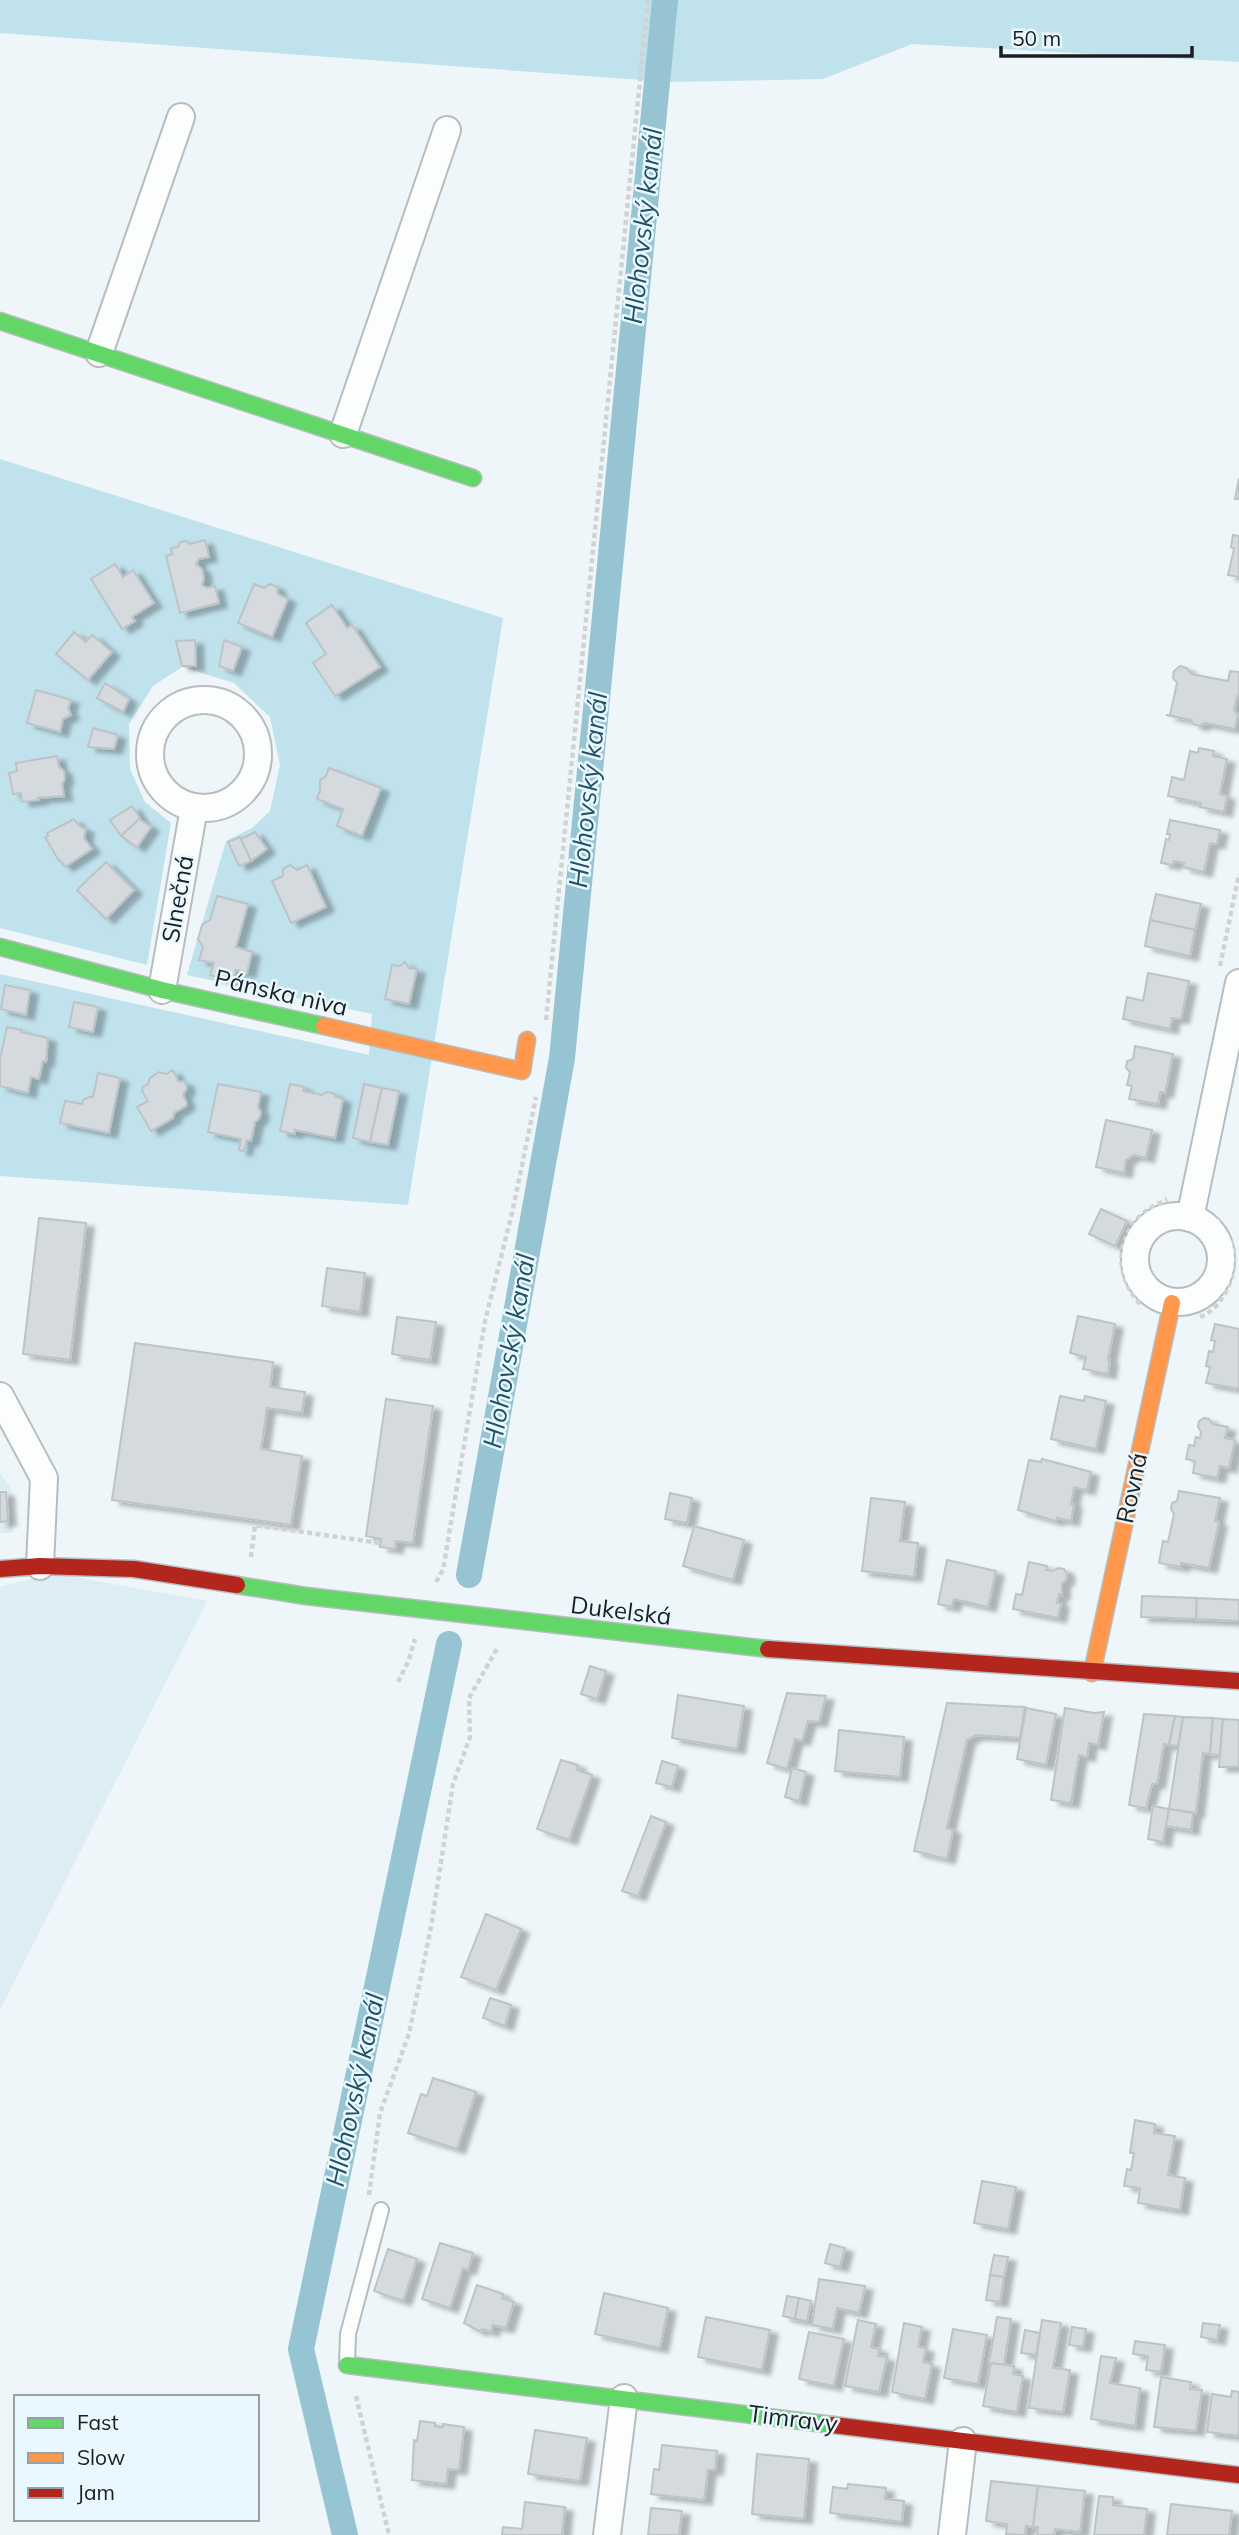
<svg xmlns="http://www.w3.org/2000/svg" width="1239" height="2535" viewBox="0 0 1239 2535" font-family="Mulish,sans-serif">
<style>
.built{fill:#dcedf3}
.green{fill:#c0e2ed}
.lines{fill:none;stroke-linecap:round;stroke-linejoin:round}
.canal{stroke:#97c4d3;stroke-width:26}
.building{fill:#d4dadd;stroke:#bdc3c6;stroke-width:2;filter:url(#shadow)}
.lane-casing{stroke:#b7bdbf;stroke-width:18}
.street-casing{stroke:#b7bdbf;stroke-width:30}
.fast-casing{stroke:#b7bdbf;stroke-width:19}
.slow-casing{stroke:#b7bdbf;stroke-width:19}
.jam-casing{stroke:#b7bdbf;stroke-width:19}
.path{stroke:#d0d2d3;stroke-width:4.5;stroke-dasharray:5 3.5;stroke-linecap:butt}
.lane{stroke:#fcfefe;stroke-width:14}
.street{stroke:#fcfefe;stroke-width:26}
.fast{stroke:#63d668;stroke-width:16}
.slow{stroke:#ff974d;stroke-width:16}
.jam{stroke:#b3261e;stroke-width:16}
.labels{text-anchor:middle;stroke-width:5;stroke-linejoin:round;paint-order:stroke}
.street-label{font-size:24px;fill:#1a1f21;stroke:#e9f8fe}
.water-label{font-size:26px;font-style:italic;fill:#205262;stroke:#e9f8fe}
</style>
<defs>
<filter id="shadow"><feDropShadow dx="8" dy="4.5" stdDeviation="2" flood-color="#0004"/></filter>
</defs>
<rect width="100%" height="100%" fill="#eef6f9"/>
<g class="built">
<path d="M0,1473L11,1488L13,1533H0Z"/>
<path d="M52,1573L207,1601L0,2010V1587Z"/>
</g>
<g class="green">
<path d="M0,0H1239V62L912,44L823,79L669,82L0,33Z"/>
<path d="M0,459L503,618L408,1205L0,1176V974L369,1055L372,1014L187,975L226,841L252,828L270,811L280,765L270,717L234,683L182,667L153,686L129,724L130,769L145,802L171,823L147,965L0,928Z"/>
</g>
<g class="lines">
<g class="canal">
<path d="M469,1575L562,1058L665,0"/>
<path d="M345,2535L301,2349L449,1644"/>
</g>
</g>
<g class="building">
<path d="M1239,478V499H1235Z"/>
<path d="M1233,535L1239,536V577L1228,575L1234,549L1231,547Z"/>
<path d="M205,540L209,557L199,559L196,564L202,569L204,578L202,585L207,588L215,586L219,603L180,613L166,556L172,554L171,548L178,547L180,542L186,541L190,544Z"/>
<path d="M115,564L123,577L133,570L154,603L132,617L135,621L122,629L91,579Z"/>
<path d="M254,584L264,588L270,584L277,587L278,594L288,599L272,637L238,623Z"/>
<path d="M332,605L347,628L352,625L380,667L335,696L313,663L326,654L306,623Z"/>
<path d="M74,632L86,642L92,635L112,652L88,680L56,654Z"/>
<path d="M195,640L196,666H182L176,641Z"/>
<path d="M224,640L242,647L233,671L219,666Z"/>
<path d="M1180,666L1187,668L1191,674L1228,681L1230,671L1239,672V696H1237L1234,710L1238,715L1235,729L1205,723L1200,726L1193,724L1191,720L1166,715H1170L1177,683L1173,678L1174,671Z"/>
<path d="M105,683L129,699L123,712L97,698Z"/>
<path d="M36,690L71,700L68,708L71,715L63,719L60,732L27,723Z"/>
<path d="M93,728L118,735L114,749L88,747Z"/>
<path d="M1199,748L1214,751L1213,756L1227,759L1220,794L1227,796L1224,812L1200,807L1201,803L1168,796L1172,777L1184,780L1190,751L1198,753Z"/>
<path d="M57,756L59,767L64,771L65,779L62,784L64,796L38,798L39,800L22,802L21,793L13,794L9,773L17,771L16,763Z"/>
<path d="M329,768L381,788L362,836L337,826L343,809L317,799L320,790V780L326,776Z"/>
<path d="M132,806L140,818L121,836L110,820Z"/>
<path d="M74,819L79,826L86,829L84,838L92,849L65,867L60,860L59,861L45,837L48,836L47,833Z"/>
<path d="M139,819L151,827L137,847L121,836Z"/>
<path d="M1170,820L1220,830L1217,844L1210,843L1204,872L1183,867L1184,863L1174,861L1173,865L1161,863L1166,839L1169,840L1170,834H1167Z"/>
<path d="M255,832L267,849L251,861L241,839Z"/>
<path d="M240,837L251,861L239,866L228,842Z"/>
<path d="M106,862L134,890L106,919L77,890Z"/>
<path d="M290,865L297,870L307,865L326,907L291,923L272,881L283,876V869Z"/>
<path d="M1156,894L1201,904L1195,930L1150,920Z"/>
<path d="M217,896L248,904L236,947L252,952L247,973L236,970L234,977L239,978L238,983L210,975L214,963L199,960L203,947L198,939L202,925L210,920Z"/>
<path d="M1150,920L1195,930L1190,956L1145,946Z"/>
<path d="M405,962L409,968L417,969L409,1004L385,999L392,965L400,966Z"/>
<path d="M1148,973L1189,981L1181,1019L1172,1018L1170,1029L1123,1019L1127,997L1143,1001Z"/>
<path d="M5,985L30,990L26,1015L1,1009Z"/>
<path d="M74,1002L98,1007L93,1032L69,1027Z"/>
<path d="M7,1027L22,1030L21,1032L48,1038L46,1062L43,1061L39,1079L31,1077L28,1093L0,1086V1059Z"/>
<path d="M1135,1046L1173,1054L1165,1093L1160,1092L1158,1104L1129,1099L1132,1086L1127,1085L1130,1072L1126,1068L1127,1061L1133,1059Z"/>
<path d="M173,1070L178,1081L185,1082L187,1088L183,1095L187,1103L186,1106L174,1113L173,1118L151,1131L137,1107L148,1101L142,1091L143,1087L148,1084L150,1078L159,1072L166,1074Z"/>
<path d="M98,1073L120,1078L109,1133L60,1123L65,1101L82,1104L83,1100L89,1097H93Z"/>
<path d="M218,1084L261,1092L258,1107L261,1112L259,1119L255,1122L251,1141L247,1140L244,1151L239,1150L241,1139L208,1132Z"/>
<path d="M290,1084L304,1087L303,1091L322,1095L327,1092L333,1093L336,1097L343,1099L335,1138L295,1130V1134L280,1131Z"/>
<path d="M364,1084L382,1088L370,1142L353,1138Z"/>
<path d="M382,1088L399,1091L388,1145L370,1142Z"/>
<path d="M1106,1120L1152,1130L1146,1158L1134,1155L1126,1160L1124,1173L1096,1167Z"/>
<path d="M1101,1209L1127,1221L1115,1246L1089,1234Z"/>
<path d="M39,1218L86,1223L70,1360L23,1354Z"/>
<path d="M327,1268L365,1273L360,1312L322,1306Z"/>
<path d="M1078,1316L1115,1324L1108,1360H1110L1108,1374L1083,1369L1086,1357L1070,1353Z"/>
<path d="M397,1317L436,1322L430,1360L392,1354Z"/>
<path d="M1215,1324L1239,1329V1389L1206,1383L1210,1367L1206,1366L1209,1351L1213,1352L1215,1341L1211,1340Z"/>
<path d="M135,1343L273,1362L270,1387L305,1392L302,1413L267,1408L261,1449L302,1456L291,1525L112,1500Z"/>
<path d="M1060,1396L1084,1401L1085,1396L1106,1401L1096,1449L1051,1439Z"/>
<path d="M386,1399L433,1406L413,1543L396,1541L395,1549L380,1547L381,1539L366,1536Z"/>
<path d="M1204,1418L1209,1419L1213,1424L1228,1427L1225,1438L1235,1440L1229,1468L1220,1466L1217,1478L1193,1473L1195,1461L1186,1459L1189,1445L1194,1446L1196,1437L1200,1438L1201,1432L1198,1427L1199,1421Z"/>
<path d="M1042,1459L1091,1472L1087,1490L1074,1487L1071,1504H1074L1071,1521L1057,1518L1056,1521L1018,1510L1029,1460L1041,1462Z"/>
<path d="M1179,1491L1220,1498L1215,1521L1219,1522L1209,1568L1181,1563V1567L1159,1563L1163,1541L1168,1542L1174,1514L1171,1509L1172,1503L1177,1501Z"/>
<path d="M0,1492H6L8,1521L0,1522Z"/>
<path d="M670,1493L692,1498L687,1523L665,1519Z"/>
<path d="M871,1498L905,1502L900,1541L918,1543L914,1577L862,1571Z"/>
<path d="M694,1526L744,1540L733,1580L683,1566Z"/>
<path d="M947,1560L996,1571L988,1607L954,1599L952,1607L938,1604Z"/>
<path d="M1029,1562L1047,1566L1046,1570L1053,1571L1058,1568L1064,1569L1067,1574L1066,1580L1062,1583V1595L1059,1594L1057,1603H1061L1058,1618L1013,1609L1016,1594L1022,1595Z"/>
<path d="M1142,1596L1197,1598L1196,1619L1141,1617Z"/>
<path d="M1197,1598L1239,1600V1621L1196,1619Z"/>
<path d="M590,1666L606,1671L597,1699L581,1694Z"/>
<path d="M787,1693L826,1696L819,1722L808,1721L802,1741L795,1739L787,1769L767,1763Z"/>
<path d="M678,1695L744,1706L737,1749L672,1738Z"/>
<path d="M947,1703L1025,1707L1020,1738L976,1735L967,1740L947,1828L953,1830L947,1859L914,1851Z"/>
<path d="M1026,1708L1056,1714L1046,1765L1017,1759Z"/>
<path d="M1065,1708L1094,1713L1104,1712L1098,1745L1089,1743L1087,1757L1079,1755L1071,1803L1051,1800Z"/>
<path d="M1144,1714L1175,1716L1169,1745L1164,1744L1157,1784H1152L1146,1808L1129,1805Z"/>
<path d="M1175,1716L1183,1717L1178,1746L1169,1745Z"/>
<path d="M1183,1717L1213,1718L1210,1754L1203,1753L1196,1813L1169,1809Z"/>
<path d="M1213,1718L1223,1719L1220,1755L1210,1754Z"/>
<path d="M1223,1719L1239,1720V1767H1219Z"/>
<path d="M839,1730L904,1737L900,1777L835,1771Z"/>
<path d="M561,1760L578,1765L577,1770L592,1775L569,1840L537,1829Z"/>
<path d="M662,1761L678,1766L672,1787L656,1783Z"/>
<path d="M792,1768L806,1772L799,1801L785,1797Z"/>
<path d="M1153,1806L1169,1809L1163,1842L1148,1839Z"/>
<path d="M1169,1809L1193,1813L1191,1830L1166,1826Z"/>
<path d="M651,1816L666,1822L638,1896L622,1891Z"/>
<path d="M486,1914L521,1929L496,1990L461,1977Z"/>
<path d="M490,1998L511,2005L505,2026L483,2018Z"/>
<path d="M433,2078L476,2092L457,2149L408,2133L421,2094L427,2096Z"/>
<path d="M1135,2120L1155,2124L1154,2133L1175,2136L1168,2175L1185,2178L1180,2210L1138,2203L1140,2188L1124,2186L1127,2169L1131,2170L1134,2153H1130Z"/>
<path d="M982,2181L1016,2187L1008,2229L974,2223Z"/>
<path d="M440,2243L473,2253L468,2270L463,2268L450,2308L422,2299Z"/>
<path d="M830,2244L845,2248L840,2267L825,2263Z"/>
<path d="M388,2249L417,2259L403,2301L374,2291Z"/>
<path d="M994,2255L1008,2257L1004,2277L990,2275Z"/>
<path d="M990,2275L1004,2277L1000,2302L986,2300Z"/>
<path d="M819,2279L865,2286L859,2313L837,2308L833,2329L812,2325Z"/>
<path d="M477,2285L503,2294L502,2298L514,2302L506,2328L493,2325L491,2332L483,2329L479,2331L464,2323Z"/>
<path d="M604,2293L668,2308L660,2348L595,2334Z"/>
<path d="M787,2296L799,2298L795,2319L783,2316Z"/>
<path d="M799,2298L811,2301L807,2321L795,2319Z"/>
<path d="M706,2317L770,2330L762,2370L698,2357Z"/>
<path d="M997,2317L1011,2319L1004,2365L989,2363Z"/>
<path d="M858,2320L876,2324L871,2347L880,2349L878,2356L887,2357L879,2392L845,2386Z"/>
<path d="M1042,2320L1061,2323L1053,2368L1070,2370L1063,2412L1029,2408Z"/>
<path d="M904,2323L922,2327L918,2347L926,2348L923,2362L932,2364L925,2399L892,2392Z"/>
<path d="M1203,2323L1220,2325L1217,2340L1201,2337Z"/>
<path d="M1072,2327L1086,2329L1083,2347L1069,2345Z"/>
<path d="M953,2329L987,2335L978,2384L944,2378Z"/>
<path d="M1025,2330L1040,2333L1036,2355L1021,2353Z"/>
<path d="M809,2332L844,2339L834,2386L799,2379Z"/>
<path d="M1135,2341L1165,2345L1161,2372L1146,2370L1148,2356L1133,2354Z"/>
<path d="M1101,2356L1116,2358L1110,2383L1140,2388L1135,2426L1091,2419Z"/>
<path d="M991,2363L1014,2366L1013,2374L1023,2376L1017,2412L983,2406Z"/>
<path d="M1161,2377L1191,2382L1190,2389L1202,2390L1196,2431L1154,2427Z"/>
<path d="M1232,2391L1239,2392V2436L1207,2432L1212,2394L1231,2397Z"/>
<path d="M420,2421L435,2423V2426L443,2427V2424L464,2427L459,2470L448,2469L446,2484L412,2480L414,2440L417,2441Z"/>
<path d="M535,2430L587,2438L580,2481L528,2474Z"/>
<path d="M662,2445L717,2451L715,2470H708L704,2500L651,2494L654,2469L659,2470Z"/>
<path d="M757,2454L809,2459L804,2519L752,2514Z"/>
<path d="M991,2481L1038,2486L1033,2527L1026,2526L1025,2535L1006,2534L1007,2524L986,2521Z"/>
<path d="M848,2484L886,2488L885,2499L904,2501L902,2522L830,2513L833,2487L847,2489Z"/>
<path d="M1038,2486L1085,2491L1080,2532L1055,2529L1054,2535H1037L1038,2527H1033Z"/>
<path d="M1099,2496L1113,2497V2505L1147,2509L1144,2535H1094Z"/>
<path d="M525,2502L565,2507L562,2535H502L503,2527L522,2529Z"/>
<path d="M1171,2504L1232,2511L1229,2535H1167Z"/>
<path d="M651,2508L682,2511L679,2535H648Z"/>
</g>
<g class="lines">
<g class="lane-casing">
<path id="lane" d="M347,2365L348,2334L381,2210"/>
</g>
<g class="street-casing">
<g id="street">
<path d="M99,353L181,117"/>
<path d="M343,434L447,130"/>
<circle cx="204" cy="754" r="54"/>
<path d="M162,990L194,808"/>
<circle cx="1178" cy="1259" r="43"/>
<path d="M1190,1218L1239,983"/>
<path d="M0,1396L44,1478L40,1566"/>
<path d="M607,2535L624,2398"/>
<path d="M952,2535L963,2441"/>
</g>
</g>
<g class="fast-casing">
<g id="fast">
<path d="M0,321L473,478"/>
<path d="M0,947L162,990L324,1026"/>
<path d="M237,1585L306,1596L768,1649"/>
<path d="M347,2365L833,2425"/>
</g>
</g>
<g class="slow-casing">
<g id="slow">
<path d="M324,1026L522,1071L527,1040"/>
<path d="M1092,1673L1172,1303"/>
</g>
</g>
<g class="jam-casing">
<g id="jam">
<path d="M0,1569L40,1566L134,1569L237,1585"/>
<path d="M768,1649L1239,1681"/>
<path d="M833,2425L1239,2475"/>
</g>
</g>
<g class="path">
<path d="M1220,966L1239,874"/>
<path d="M546,1020L648,0"/>
<path d="M1140,1304C1117,1278 1114,1244 1139,1217C1147,1208 1158,1205 1167,1199"/>
<path d="M1200,1317C1224,1308 1239,1272 1233,1247C1229,1237 1222,1228 1216,1219"/>
<path d="M251,1557L255,1525L380,1543"/>
<path d="M436,1582L443,1570L485,1321L513,1209L536,1097"/>
<path d="M398,1682L408,1662L415,1639"/>
<path d="M369,2195L380,2113L409,2034L431,1927L453,1784L470,1737L469,1698L498,1647"/>
<path d="M356,2396L389,2535"/>
</g>
<use href="#lane" class="lane"/>
<use href="#street" class="street"/>
<use href="#fast" class="fast"/>
<use href="#slow" class="slow"/>
<use href="#jam" class="jam"/>
</g>
<g class="labels">
<g class="street-label">
<text transform="translate(178 899) rotate(-80)" y="8">Slnečná</text>
<text transform="translate(281 993) rotate(13)" y="8">Pánska niva</text>
<text transform="translate(1132 1488) rotate(-78)" y="8">Rovná</text>
<text transform="translate(621 1611) rotate(7)" y="8">Dukelská</text>
<text transform="translate(793 2419) rotate(7)" y="8">Timravy</text>
</g>
<g class="water-label">
<text transform="translate(643 226) rotate(-84)" y="9">Hlohovský kanál</text>
<text transform="translate(588 790) rotate(-84)" y="9">Hlohovský kanál</text>
<text transform="translate(509 1351) rotate(-80)" y="9">Hlohovský kanál</text>
<text transform="translate(355 2090) rotate(-78)" y="9">Hlohovský kanál</text>
</g>
</g>
<rect x="14" y="2395" width="245" height="126" fill="#e9f8fe" stroke="#96a1a6" stroke-width="2"/>
<rect x="28" y="2418" width="35" height="10" fill="#63d668" stroke="#96a1a6" stroke-width="2"/>
<text x="77" y="2430" font-size="21" fill="#1a1f21">Fast</text>
<rect x="28" y="2453" width="35" height="10" fill="#ff974d" stroke="#96a1a6" stroke-width="2"/>
<text x="77" y="2465" font-size="21" fill="#1a1f21">Slow</text>
<rect x="28" y="2488" width="35" height="10" fill="#b3261e" stroke="#96a1a6" stroke-width="2"/>
<text x="77" y="2500" font-size="21" fill="#1a1f21">Jam</text>
<path d="M1001 46v10h191v-10" fill="none" stroke="#1a1f21" stroke-width="3.5"/>
<text x="1012" y="46" font-size="21" fill="#1a1f21" stroke="#e9f8fe" stroke-width="5" paint-order="stroke">50 m</text>
</svg>
